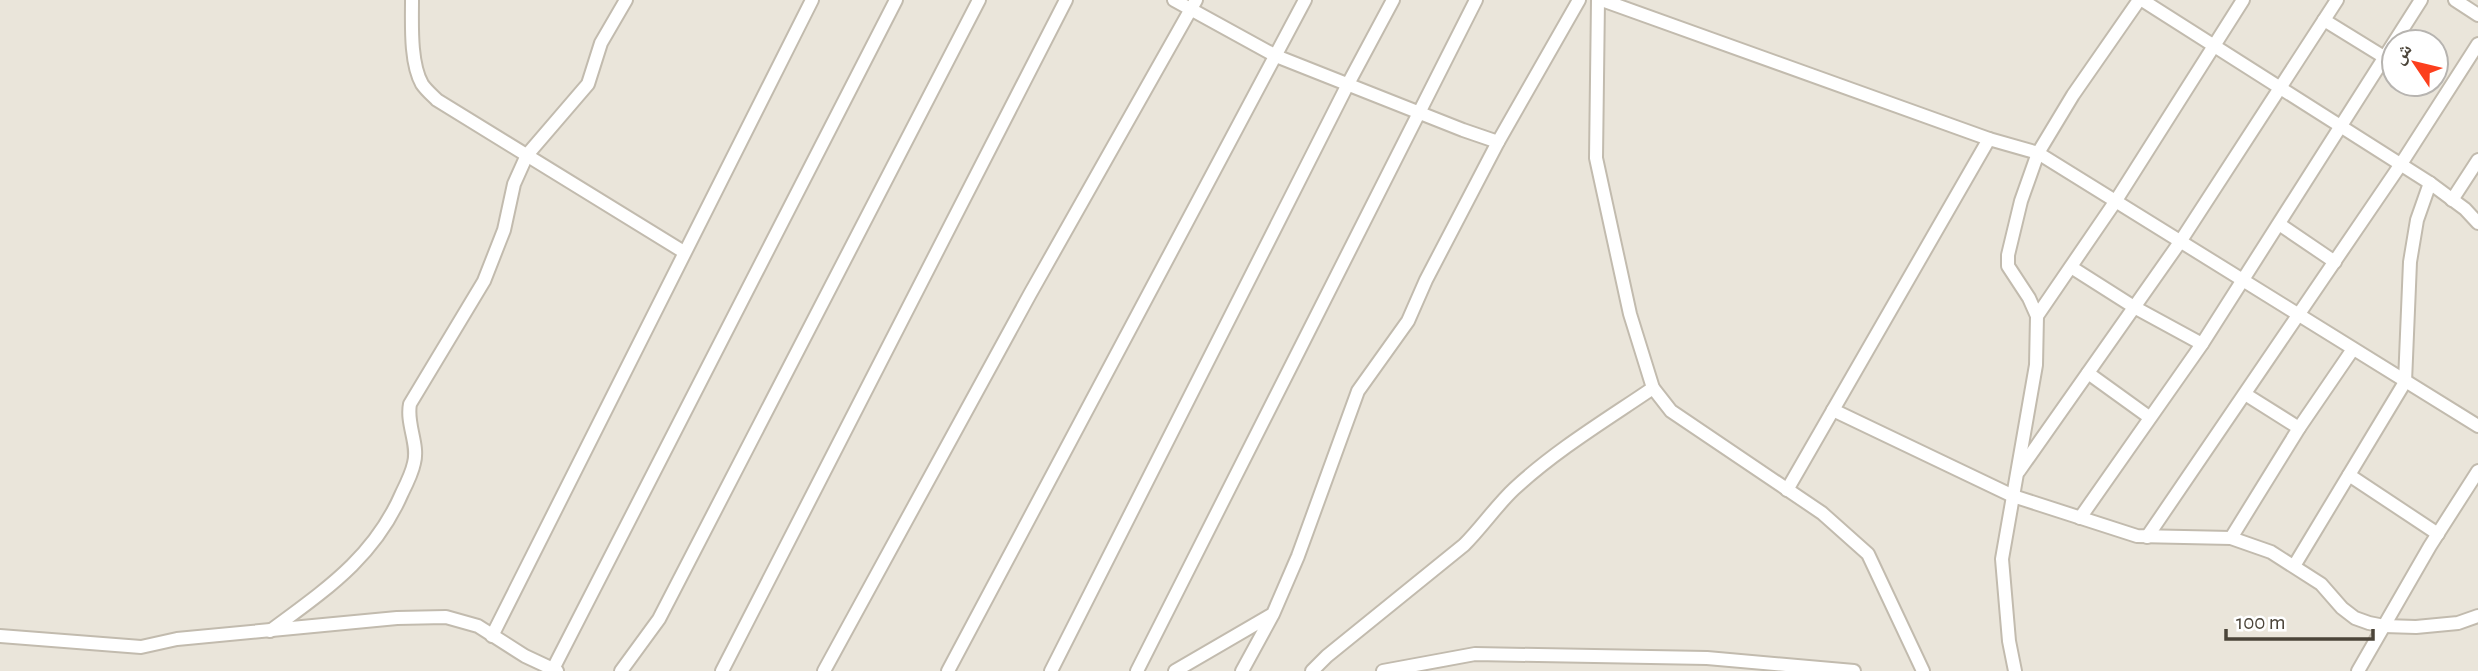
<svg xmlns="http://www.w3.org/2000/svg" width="2478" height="671" viewBox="0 0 2478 671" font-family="'Alegreya Sans','Noto Naskh Arabic',sans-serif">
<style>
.residential{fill:#eae5da;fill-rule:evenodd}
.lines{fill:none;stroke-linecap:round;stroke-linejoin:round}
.minor-casing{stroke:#c2bbae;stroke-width:16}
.minor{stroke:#fff;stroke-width:12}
</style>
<rect width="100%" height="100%" fill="#f6f3ec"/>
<path class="residential" d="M0,0H2478V671H0ZM2394,42H2436V84H2394Z"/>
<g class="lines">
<g class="minor-casing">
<g id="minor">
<path d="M412,0C412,24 410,63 422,84C426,90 432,95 437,100L684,252"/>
<path d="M1174,0L1276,56L1463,130L1498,142"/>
<path d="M1598,0L1596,158L1630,314L1653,388L1671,411L1822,513L1868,554L1923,671"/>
<path d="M1602,0L1989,139L2038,153L2478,426"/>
<path d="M2142,0L2430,183L2465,209L2478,223"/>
<path d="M2455,0L2478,15"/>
<path d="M2324,20L2384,57"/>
<path d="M2452,200L2478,160"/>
<path d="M2279,224L2335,262"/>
<path d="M2071,267L2134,307L2202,344"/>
<path d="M2037,316L2115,202L2243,0"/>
<path d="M2088,373L2149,417"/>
<path d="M2245,394L2299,428"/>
<path d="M1833,410L2013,496L2137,536L2231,538L2271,552L2321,584L2342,608L2355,618L2369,623L2384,626L2416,627L2458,623L2478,616"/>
<path d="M2019,471L2180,242L2337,0"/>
<path d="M2349,475L2438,534"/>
<path d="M1787,490L1989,139"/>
<path d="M2080,518L2202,344L2421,0"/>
<path d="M2147,537L2401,164L2478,44"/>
<path d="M2231,538L2299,428L2353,349"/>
<path d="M2294,566L2405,382L2410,262L2417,220L2430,183"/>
<path d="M270,631C325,590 374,558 402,493C407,483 412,473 414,463C419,444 406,424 410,404L484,281L504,230L514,184L527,155L588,84L601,43L626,0"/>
<path d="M0,636L141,647L177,639L397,618L446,617L478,626L525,656L557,671"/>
<path d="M492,636L812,0"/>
<path d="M553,669L896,0"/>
<path d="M621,671L659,619L979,0"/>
<path d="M722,671L1066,0"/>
<path d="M824,671L1030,294L1196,0"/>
<path d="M948,671L1305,0"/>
<path d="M1051,671L1348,84L1393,0"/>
<path d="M1137,671L1476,0"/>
<path d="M1175,671L1273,614L1298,556L1358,391L1408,321L1426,280L1498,142L1579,0"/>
<path d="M1242,671L1272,616"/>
<path d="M1312,671L1327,656L1464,545C1482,527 1496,506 1514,489C1556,450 1606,420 1653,388"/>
<path d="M1383,671L1475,654L1707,658L1854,671"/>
<path d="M2015,671L2009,641L2002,559L2036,365L2037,316L2029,298L2008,266V255L2021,201L2038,153L2073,95L2139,0"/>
<path d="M2358,671L2430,546L2478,471"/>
</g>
</g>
<use href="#minor" class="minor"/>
</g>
<g transform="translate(2415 63) rotate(305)"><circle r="33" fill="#ffffff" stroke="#b7b4b0" stroke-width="2"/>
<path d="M0-5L12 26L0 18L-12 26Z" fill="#fc3f1d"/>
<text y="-10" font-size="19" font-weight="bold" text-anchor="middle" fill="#4b4439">ش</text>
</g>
<path d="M2226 629v10h147v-10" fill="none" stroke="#4b4439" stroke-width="3.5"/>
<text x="2236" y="629" font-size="21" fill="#4b4439" stroke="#ffffff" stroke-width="5" paint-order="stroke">100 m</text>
</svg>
